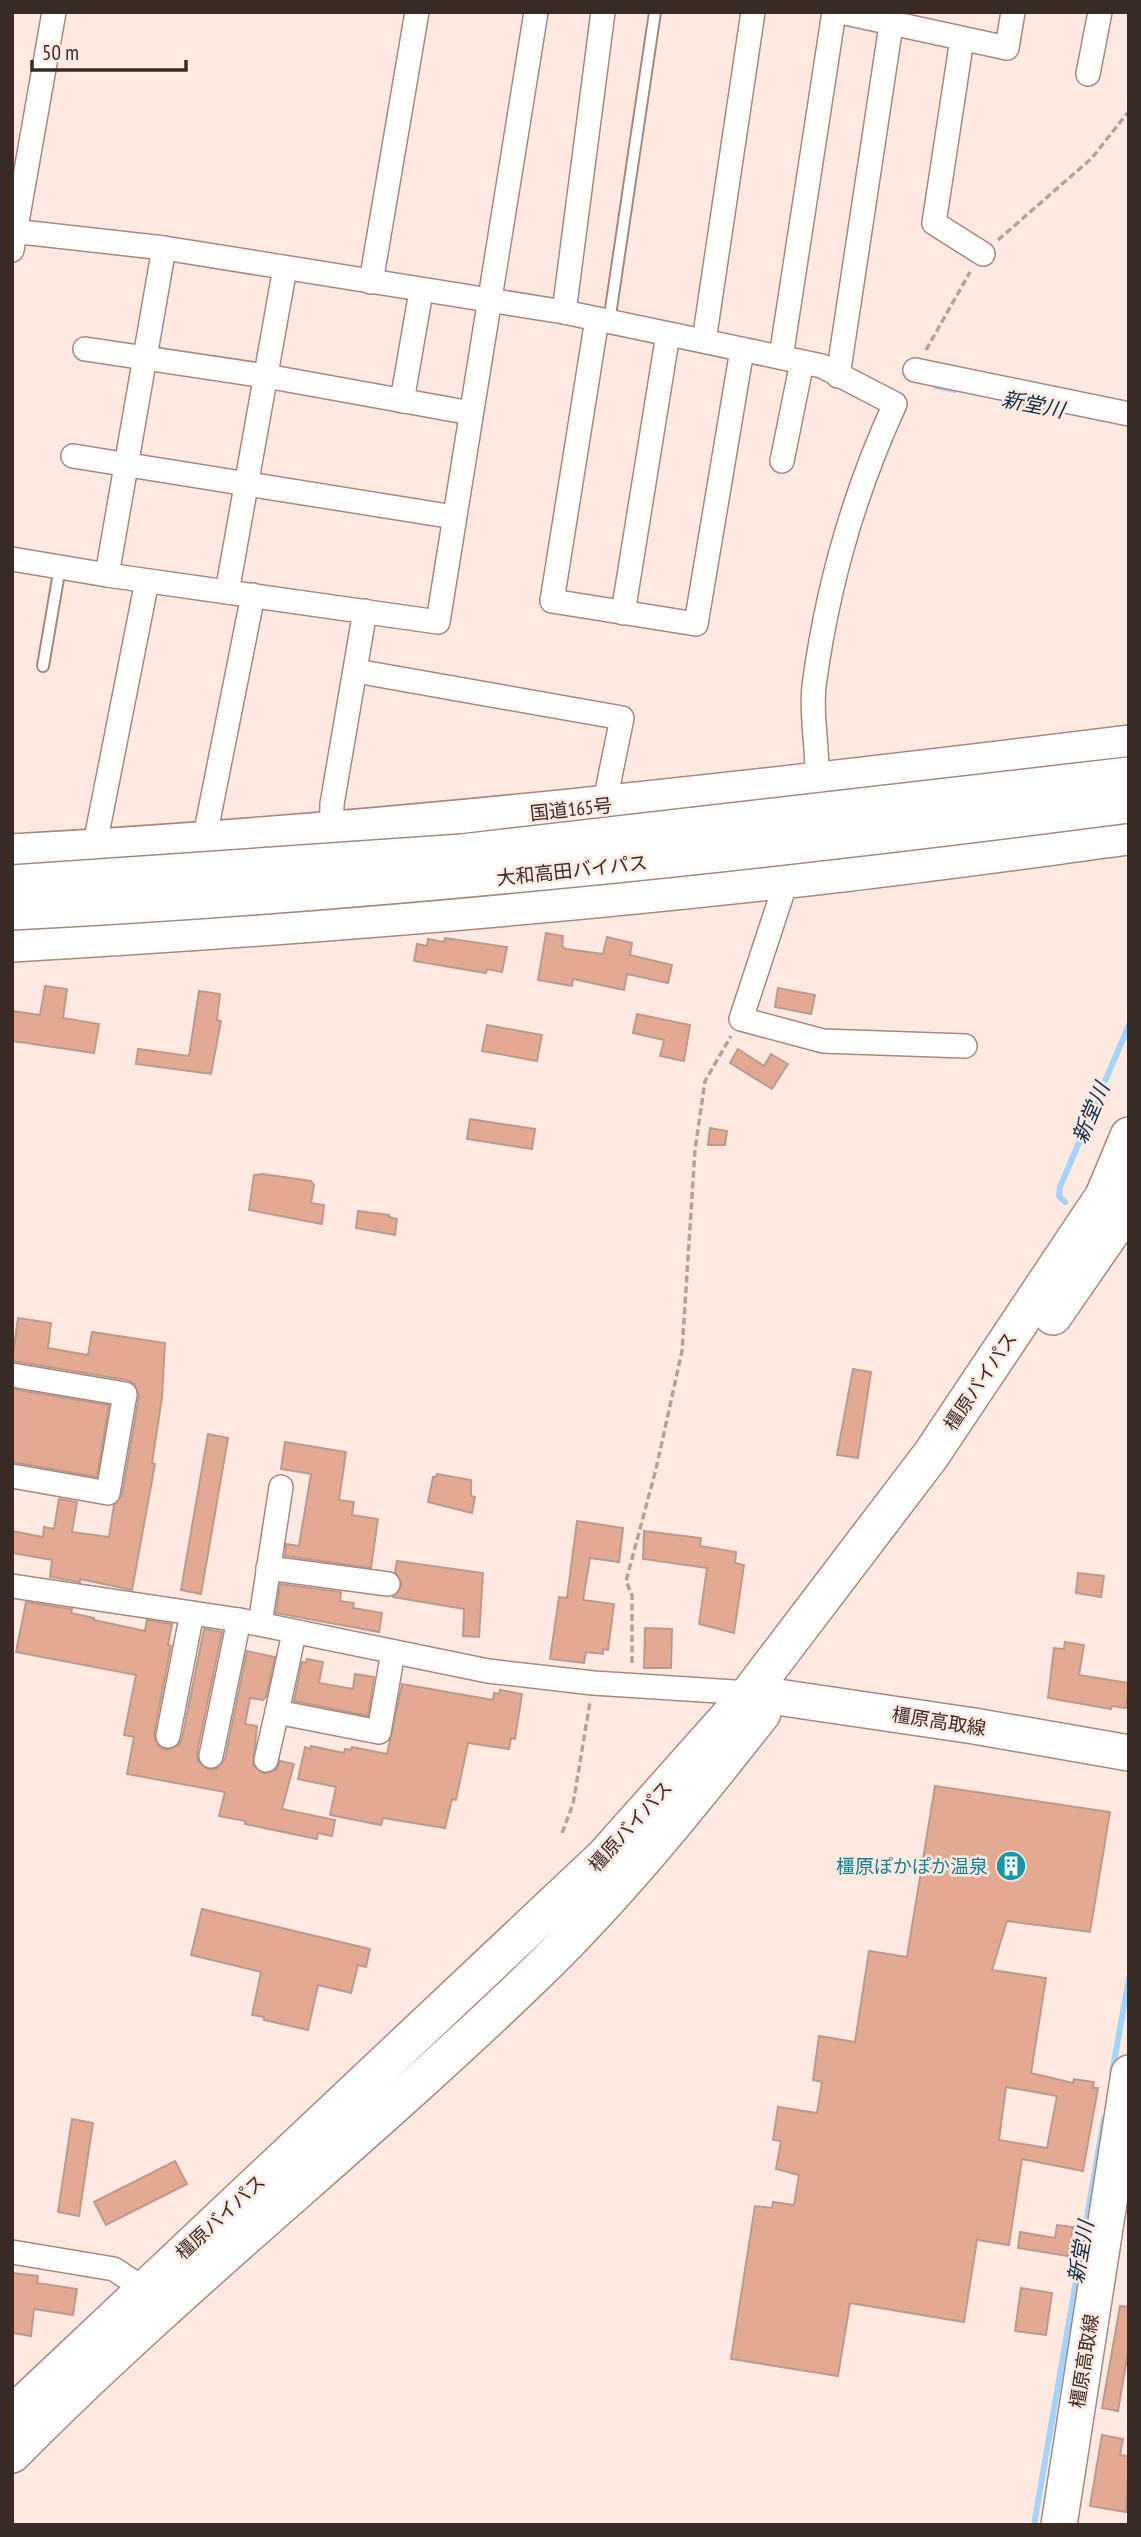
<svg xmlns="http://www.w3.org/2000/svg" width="1141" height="2537" viewBox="0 0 1141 2537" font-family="'PT Sans Narrow','Noto Sans JP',sans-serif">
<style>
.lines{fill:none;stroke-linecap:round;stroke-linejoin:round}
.stream{stroke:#a3d5fc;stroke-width:6}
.building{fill:#e4a993;stroke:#bc9a8e;stroke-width:2;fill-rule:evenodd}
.service-casing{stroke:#a9887c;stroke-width:14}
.minor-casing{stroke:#a9887c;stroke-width:26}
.primary-casing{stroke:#a9887c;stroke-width:38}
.trunk-casing{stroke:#a9887c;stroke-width:40}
.path{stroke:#b4a19b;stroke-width:3.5;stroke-dasharray:7 3.5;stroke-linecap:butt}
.service{stroke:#fff;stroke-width:10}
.minor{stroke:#fff;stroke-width:23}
.primary{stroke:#fff;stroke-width:35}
.trunk{stroke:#fff;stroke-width:37}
.trunk-bridge-casing{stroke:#a9887c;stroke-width:40;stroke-linecap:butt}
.trunk-bridge{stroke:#fff;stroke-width:37}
.labels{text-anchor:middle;stroke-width:5;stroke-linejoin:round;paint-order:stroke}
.street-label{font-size:19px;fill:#382b26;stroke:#ffe9e1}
.culture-label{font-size:19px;fill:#0d838f;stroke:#ffe9e1;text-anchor:end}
.water-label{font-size:21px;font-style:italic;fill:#072f49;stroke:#ffe9e1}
</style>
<rect width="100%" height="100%" fill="#ffe9e1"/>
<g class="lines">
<g class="stream">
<path d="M936,386L955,390"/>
<path d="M1065,1202L1059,1196L1060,1187L1129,1025"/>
<path d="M1112,2073L1129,1978"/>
<path d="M1034,2525L1104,2118"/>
</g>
</g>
<g class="building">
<path d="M546,933L563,936L562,946L566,949L603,954L607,937L632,943L630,955L672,965L668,983L627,974L624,990L573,979L572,986L538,980Z"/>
<path d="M445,938L507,947L502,972L487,969L486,973L414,961L417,944L427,946L428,939L444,942Z"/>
<path d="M45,986L67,989L63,1018L99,1024L94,1053L12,1041V1011L40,1015Z"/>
<path d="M778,988L815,995L811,1014L775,1007Z"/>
<path d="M199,991L220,994L217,1020L221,1021L211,1074L136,1064L138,1049L189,1056Z"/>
<path d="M637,1014L690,1025L684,1061L660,1056L664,1040L633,1033Z"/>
<path d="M487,1025L542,1035L537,1061L482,1051Z"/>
<path d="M738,1049L764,1066L771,1054L788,1064L772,1089L730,1063Z"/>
<path d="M470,1119L535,1129L532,1149L467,1139Z"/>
<path d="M710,1128L727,1131L725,1145H708Z"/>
<path d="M263,1174L311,1181L314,1185L311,1203L324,1205L322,1224L249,1210L254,1175Z"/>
<path d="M358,1211L389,1215V1217L397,1219L395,1235L356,1228Z"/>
<path d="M18,1318L51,1323L48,1348L88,1355L92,1332L165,1343L162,1397L152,1463L155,1464L132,1590L80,1579V1582L50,1577L52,1560L12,1553V1531L43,1537L44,1527L54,1529L59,1499L77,1502L72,1532L109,1537L114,1505L122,1495L139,1396L134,1384L127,1380L12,1361Z"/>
<path d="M853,1369L871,1372L858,1458L837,1455Z"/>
<path d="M12,1389L109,1405L97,1477L12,1462Z"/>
<path d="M208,1434L228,1438L201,1594L181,1590Z"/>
<path d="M285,1442L346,1452L339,1500L354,1502L352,1515L378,1519L371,1568L285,1556L286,1544L299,1546L311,1474L281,1469Z"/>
<path d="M437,1474L471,1480V1496L475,1497L472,1513L428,1502L433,1477H436Z"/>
<path d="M577,1521L623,1528L619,1562L590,1558L583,1600L614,1604L608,1650L603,1649V1654L586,1652L584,1663L550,1659L559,1597L567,1598Z"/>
<path d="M644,1531L701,1538L700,1546L736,1552L735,1563L744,1565L734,1633L699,1624L707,1568L643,1559Z"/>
<path d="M397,1561L483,1573L479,1637L463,1636L464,1609L393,1597L402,1585L395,1572Z"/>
<path d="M1078,1573L1104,1576L1101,1597L1076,1593Z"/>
<path d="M280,1584L341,1592L340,1601L354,1603L353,1608L382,1613L379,1632L276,1613Z"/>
<path d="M26,1602L72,1609L71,1613L94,1618V1620L145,1631L147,1620L172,1624L168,1645L171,1646L154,1734L158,1746L166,1750L178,1746L182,1739L204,1629L222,1632L197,1753L198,1761L208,1769H216L225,1759L247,1651L275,1657L266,1697L263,1700L250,1698L245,1724L257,1726L253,1765L264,1774L276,1770L280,1761L294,1764L282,1809L335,1820L332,1836L318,1833L317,1839L245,1824V1821L219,1816L225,1792L127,1774L134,1737L124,1735L136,1675L16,1652Z"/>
<path d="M645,1628L672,1629L671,1668H644Z"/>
<path d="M1065,1642L1084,1645L1079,1675L1129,1683L1126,1708L1112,1706L1111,1709L1048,1698L1054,1648L1064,1649Z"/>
<path d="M307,1659L323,1662L319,1683L353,1689L355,1674L374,1677L368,1716L294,1701L302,1662L306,1663Z"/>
<path d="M402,1684L493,1700L494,1693L499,1694L500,1690L522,1694L515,1739L511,1738L509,1749L468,1743L456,1800L452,1799L445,1828L383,1818L381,1825L330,1815L336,1787L298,1779L305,1747L310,1749L311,1746L344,1753L345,1749L351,1750L352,1747L387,1754Z"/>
<path d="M935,1786L1110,1812L1090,1932L1007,1921L992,1970L1046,1978L1031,2073L1073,2083L1074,2079L1094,2082L1093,2088H1098L1083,2171L1022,2159L1009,2245L977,2240L964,2322L850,2303L838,2376L731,2359L755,2206L772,2208L773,2202L794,2205L799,2175L776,2169L781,2141L773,2140L778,2107L817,2113L822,2082L813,2080L819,2036L855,2042L869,1951L907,1957ZM1006,2087L1057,2096L1047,2148L999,2140Z"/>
<path d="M202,1909L370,1949L366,1967L358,1965L351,1993L318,1985L308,2030L264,2020V2017L252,2015L261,1972L191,1955Z"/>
<path d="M72,2119L93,2123L79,2216L58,2212Z"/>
<path d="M175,2161L187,2184L106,2225L94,2202Z"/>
<path d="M1057,2225L1073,2227L1068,2256L1018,2248L1020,2232L1055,2238Z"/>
<path d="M12,2273L38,2276L37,2283L77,2289L73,2315L34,2309L31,2336L12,2333Z"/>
<path d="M1021,2288L1052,2293L1046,2335L1015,2331Z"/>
<path d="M1120,2306L1129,2307V2346L1118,2411L1102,2408Z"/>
<path d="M1102,2435L1123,2439L1120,2455L1129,2456L1126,2512L1090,2506Z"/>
</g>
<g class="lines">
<g class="service-casing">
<g id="service">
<path d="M609,322L655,12"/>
<path d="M43,666L60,567"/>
</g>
</g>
<g class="minor-casing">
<g id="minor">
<path d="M841,12L1007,48L1013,12"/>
<path d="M962,39L934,223L983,254"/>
<path d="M1088,74L1100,12"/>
<path d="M12,231L164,248L564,312L822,366L895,404C854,493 827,588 814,686C810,721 821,758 815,793"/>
<path d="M12,250L54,12"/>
<path d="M371,282L417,12"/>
<path d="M564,312L603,12"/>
<path d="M597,319L552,601L696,624L742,350"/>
<path d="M704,341L753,12"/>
<path d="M85,349L266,376L471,413"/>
<path d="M781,357L834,12"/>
<path d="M915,370L1129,414"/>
<path d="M838,376L891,25"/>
<path d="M402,401L419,303"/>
<path d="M73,456L454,517"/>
<path d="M782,461L802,362"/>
<path d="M12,559L107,575L438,622L536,12"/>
<path d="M107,575L164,248"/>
<path d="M227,592L285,268"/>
<path d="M623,613L668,334"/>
<path d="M356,671L622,718L604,806"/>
<path d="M204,841L253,595"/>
<path d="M331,843L332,804L365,611"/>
<path d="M94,849L147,581"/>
<path d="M787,879L741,1019L823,1041L965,1046"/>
<path d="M12,1375L125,1394L108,1493L12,1476"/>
<path d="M268,1568L388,1584"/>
<path d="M12,1586L239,1620L488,1671L593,1683L750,1693"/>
<path d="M260,1624L281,1487"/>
<path d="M294,1633L277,1712L379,1732L393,1652"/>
<path d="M168,1736L192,1613"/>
<path d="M211,1756L239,1620"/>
<path d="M266,1760L277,1712"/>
<path d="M12,2252L114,2269L144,2289"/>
</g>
</g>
<g class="primary-casing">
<g id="primary">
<path d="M750,1693L974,1726L1129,1753"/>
<path d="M1059,2525L1129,2073"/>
</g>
</g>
<g class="trunk-casing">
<g id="trunk">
<path d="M12,853C386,832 757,790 1129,744"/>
<path d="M12,943C271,928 530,908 788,879C901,867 1015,851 1129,836"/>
<path d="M1053,1316L1129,1206"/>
<path d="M12,2415L605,1856L750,1693L931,1455L1104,1196L1129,1136"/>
<path d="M12,2454C176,2288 360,2143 528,1981C614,1899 689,1806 762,1713"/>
</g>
</g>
<g class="path">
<path d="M998,240L1092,158L1129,111"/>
<path d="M926,350L970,272"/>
<path d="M632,1663V1595L626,1581L656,1469L682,1351L695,1150L705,1081L731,1036"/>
<path d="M562,1833L573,1804L590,1702"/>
</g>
<use href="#service" class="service"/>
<use href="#minor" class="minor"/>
<use href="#primary" class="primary"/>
<use href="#trunk" class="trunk"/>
<g class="trunk-bridge-casing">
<g id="trunk-bridge">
<path d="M12,884L462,853L1129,776"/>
<path d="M12,911C386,892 757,852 1129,804"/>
</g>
</g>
<use href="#trunk-bridge" class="trunk-bridge"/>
</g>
<defs>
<g id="building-disc" transform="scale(1.575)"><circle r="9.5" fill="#0f9aa8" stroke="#ffe9e1"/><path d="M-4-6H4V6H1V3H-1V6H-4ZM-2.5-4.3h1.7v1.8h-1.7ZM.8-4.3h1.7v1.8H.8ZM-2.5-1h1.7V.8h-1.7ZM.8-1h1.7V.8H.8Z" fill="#fff"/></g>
</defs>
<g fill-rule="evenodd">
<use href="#building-disc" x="1011" y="1866"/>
</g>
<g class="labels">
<g class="street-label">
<text transform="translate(571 809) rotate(-6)" y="7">国道165号</text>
<text transform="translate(572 870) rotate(-6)" y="7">大和高田バイパス</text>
<text transform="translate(980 1381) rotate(-56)" y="7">橿原バイパス</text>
<text transform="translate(939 1721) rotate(9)" y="7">橿原高取線</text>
<text transform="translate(630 1826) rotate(-48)" y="7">橿原バイパス</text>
<text transform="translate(220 2217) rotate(-43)" y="7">橿原バイパス</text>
<text transform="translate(1084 2361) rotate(-81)" y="7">橿原高取線</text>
</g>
<g class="culture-label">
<text x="988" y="1873">橿原ぽかぽか温泉</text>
</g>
<g class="water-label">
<text transform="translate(1033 405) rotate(11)" y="7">新堂川</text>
<text transform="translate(1091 1113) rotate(-67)" y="7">新堂川</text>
<text transform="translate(1081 2252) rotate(-80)" y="7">新堂川</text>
</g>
</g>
<rect width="1141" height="2537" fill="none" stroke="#382b26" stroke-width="28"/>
<path d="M32 60v10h154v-10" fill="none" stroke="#382b26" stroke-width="3.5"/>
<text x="42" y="60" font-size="21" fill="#382b26" stroke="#ffe9e1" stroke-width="5" paint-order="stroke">50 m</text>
</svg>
